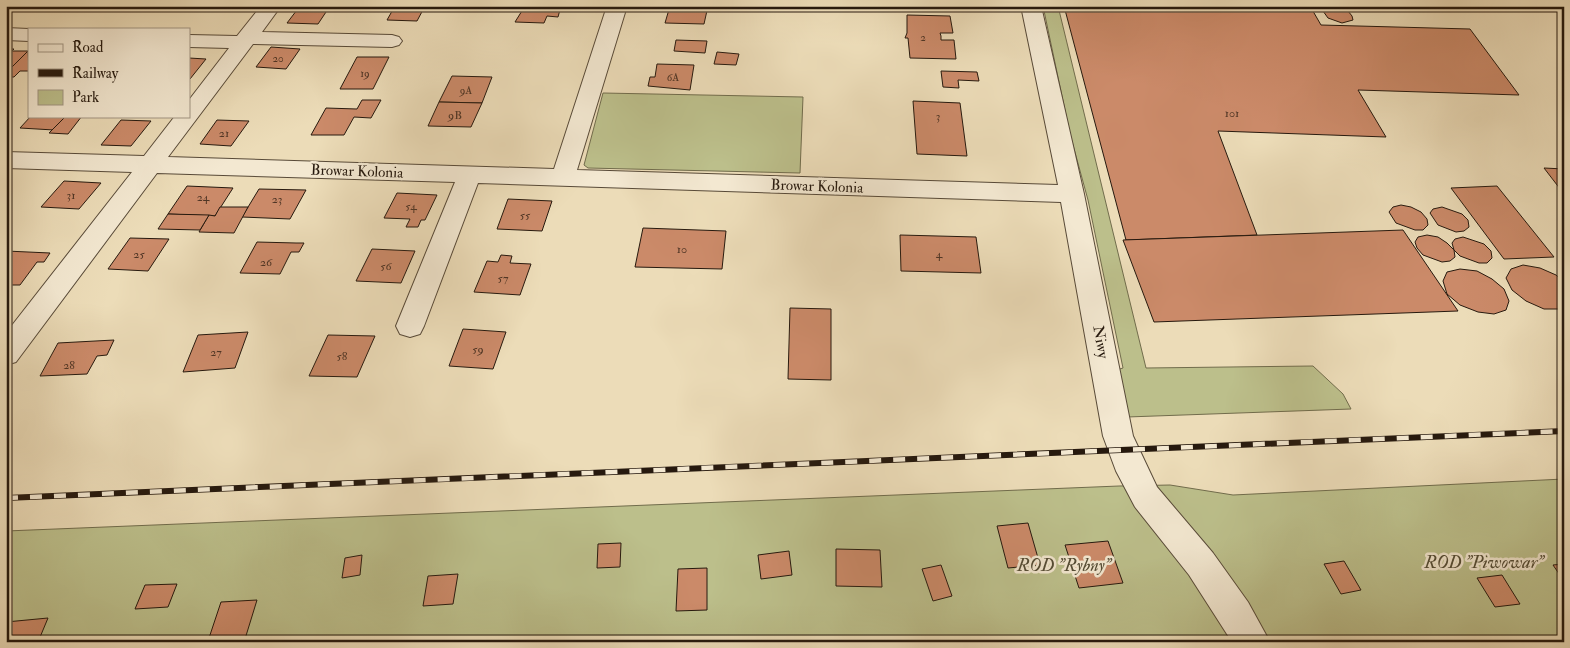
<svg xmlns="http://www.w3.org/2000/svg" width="1570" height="648" viewBox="0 0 1570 648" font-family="'IM FELL Double Pica',serif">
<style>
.green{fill:#bcbf8b;stroke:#716c4c}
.building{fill:#cb8a69;stroke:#26190e}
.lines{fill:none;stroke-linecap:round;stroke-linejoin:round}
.minor-casing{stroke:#584a38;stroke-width:2}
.minor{fill:#f3e8d1;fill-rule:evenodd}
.rail-casing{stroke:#26190e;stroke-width:6}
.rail{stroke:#f3e8d1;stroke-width:4.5;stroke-dasharray:12;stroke-linecap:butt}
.labels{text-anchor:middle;stroke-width:5;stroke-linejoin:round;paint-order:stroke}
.far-number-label{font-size:11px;fill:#4f3525}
.number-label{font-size:12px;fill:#4f3525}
.street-label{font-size:15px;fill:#26190e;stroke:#f3e8d1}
.near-park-label{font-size:18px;font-style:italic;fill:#534b34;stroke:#f3e8d1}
</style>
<rect width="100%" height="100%" fill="#ecdcb8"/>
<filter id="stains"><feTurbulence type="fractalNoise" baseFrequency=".004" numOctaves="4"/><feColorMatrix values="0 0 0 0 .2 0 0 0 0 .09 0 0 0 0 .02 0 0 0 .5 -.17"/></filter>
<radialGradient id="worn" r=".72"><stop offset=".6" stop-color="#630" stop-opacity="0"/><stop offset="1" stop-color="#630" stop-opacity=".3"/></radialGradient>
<g class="green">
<path d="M1043,6H1058L1146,368L1313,366L1343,394L1351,409L1127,417L1113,371L1123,368L1088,200L1070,134Z"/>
<path d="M603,93L803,97L800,173L588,168L584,165Z"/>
<path d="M1564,479V642H6V531L1119,486L1170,485L1233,495Z"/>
</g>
<g class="building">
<path d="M123,6H191L186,11L121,9Z"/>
<path d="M300,6H330L318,24L287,23Z"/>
<path d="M395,6H425L417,21L387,20Z"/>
<path d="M525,6H561L558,17L547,16L544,23L515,22Z"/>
<path d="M670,6H708L704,24L665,23Z"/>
<path d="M1064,6H1310L1321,25L1470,29L1519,95L1358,90L1386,137L1218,131L1257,235L1126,240Z"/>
<path d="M1554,6H1564V17Z"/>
<path d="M1332,7L1348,11L1352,16L1353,20L1342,23L1328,18L1323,11Z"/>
<path d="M907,15L950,16L953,33H940L941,36V40H954L956,59L910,58L908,38H905L907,33Z"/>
<path d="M676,40L707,41L705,53L674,51Z"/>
<path d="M271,47L300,49L286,69L256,67Z"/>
<path d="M6,49H14L12,51H28L7,72Z"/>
<path d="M28,51L29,71H20L14,77H6L11,71H8Z"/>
<path d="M717,52L739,54L736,65L714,64Z"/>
<path d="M357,57H389L373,89H340Z"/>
<path d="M189,58L206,59L190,79H189Z"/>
<path d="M657,64L694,65L690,90L648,86L650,77H655Z"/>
<path d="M941,71L977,72L979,81L958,80L959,88L943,87Z"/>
<path d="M452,76L492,77L482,103L439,102Z"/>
<path d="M362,100H381L371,118L354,117L344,135H311L326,108L357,109Z"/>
<path d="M913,101L960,103L967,156L917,154Z"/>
<path d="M439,102L482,103L471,127L428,126Z"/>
<path d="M31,116H66L54,130L20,128Z"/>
<path d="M66,116H82L68,134L49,133Z"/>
<path d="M121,120L151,121L131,146L101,145Z"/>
<path d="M217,120L249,121L231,146L200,144Z"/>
<path d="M1544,168L1564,169V194Z"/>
<path d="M64,181L101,183L79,209L41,207Z"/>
<path d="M187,186L233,188L215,216L168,214Z"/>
<path d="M1497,186L1554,257L1504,259L1451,188Z"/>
<path d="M259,189L306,190L290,219L242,217Z"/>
<path d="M397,193L437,195L425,220H421L418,227H406L410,219L384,218Z"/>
<path d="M508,199L552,201L542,231L497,229Z"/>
<path d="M1401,205L1411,207L1421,212L1427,219L1428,225L1423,230H1415L1396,223L1389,212L1393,207Z"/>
<path d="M220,207H248L234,233L199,232L209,215L215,216Z"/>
<path d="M1442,207L1462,214L1468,220L1469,227L1464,231L1456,232L1438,225L1430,213L1433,209Z"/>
<path d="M168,214L209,215L200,230L158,229Z"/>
<path d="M643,228L726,231L722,269L635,267Z"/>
<path d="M1403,230L1458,311L1154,322L1123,240Z"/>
<path d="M900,235L976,237L981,273L901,271Z"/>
<path d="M1427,235L1438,237L1447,243L1454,250L1455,257L1450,261L1442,262L1423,255L1417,248L1415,242L1418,237Z"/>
<path d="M1463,237L1484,244L1491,251L1492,258L1487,263H1479L1460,256L1454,250L1452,243L1455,239Z"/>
<path d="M130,238L169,239L148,271L108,269Z"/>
<path d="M257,242L296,243H304L299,252H291L280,274L240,273Z"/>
<path d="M372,249L415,251L401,283L356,281Z"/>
<path d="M6,251L50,253L44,262H37L20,285H6Z"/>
<path d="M501,255L512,256L510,263L531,264L520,295L474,292L487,261L498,262Z"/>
<path d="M1523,265L1540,268L1556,275L1564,282V309H1544L1526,301L1512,290L1506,278L1511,269Z"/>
<path d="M1460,269L1477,271L1492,279L1504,289L1509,301L1506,310L1494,314L1478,312L1460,305L1447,294L1443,281L1447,272Z"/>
<path d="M790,308L831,309V380L788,379Z"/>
<path d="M463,329L506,332L493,369L449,366Z"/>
<path d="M248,332L235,368L183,372L198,335Z"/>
<path d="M328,335L375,336L357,377L309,376Z"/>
<path d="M114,340L107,355L97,356L87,374L40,376L58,343Z"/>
<path d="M1028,523L1040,565L1008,568L997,526Z"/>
<path d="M1108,541L1123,583L1079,588L1065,545Z"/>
<path d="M621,543L620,567L597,568L598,544Z"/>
<path d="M836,549L880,550L882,587L836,586Z"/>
<path d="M789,551L792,575L761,579L758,555Z"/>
<path d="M362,555L360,575L342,578L345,558Z"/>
<path d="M1344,561L1361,590L1341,594L1324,564Z"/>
<path d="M1564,564V581L1553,565Z"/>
<path d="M941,565L952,596L933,601L922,569Z"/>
<path d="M707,568V610L676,611L678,569Z"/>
<path d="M458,574L453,604L423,606L428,576Z"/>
<path d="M1502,575L1520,604L1495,607L1477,578Z"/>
<path d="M177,584L168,607L135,609L145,585Z"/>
<path d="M257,600L245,639L208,641L221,602Z"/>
<path d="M48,618L38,642H6V622Z"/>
</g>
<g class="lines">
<g class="minor-casing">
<g id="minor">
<path d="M261,6H281L262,32L392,35L399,37L402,41L399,45L392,47L253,44L168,157L554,169L607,6H627L577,170L1058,185L1021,6H1041L1084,194L1133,436L1157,487L1213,553L1248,602L1270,642H1232L1189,575L1135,507L1116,471L1103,436L1061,202L478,183L424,326L420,334L410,337L400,334L396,326L455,182L157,173L16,362L6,365V333L132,172L6,168V152L144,156L175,116H189V100L229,48L189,47V35L237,36Z"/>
<path d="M6,28L29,29V41L6,40Z"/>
</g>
</g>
<use href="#minor" class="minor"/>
<g class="rail-casing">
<path id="rail" d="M6,498L1564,431"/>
</g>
<use href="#rail" class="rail"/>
</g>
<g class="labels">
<g class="far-number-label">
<text x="923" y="41">2</text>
<text x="278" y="62">20</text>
<text x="365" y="77">19</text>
<text x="673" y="81">6A</text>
<text x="466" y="94">9A</text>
</g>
<g class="number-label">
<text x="1232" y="117">101</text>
<text x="455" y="119">9B</text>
<text x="938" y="120">3</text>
<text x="224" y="137">21</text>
<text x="71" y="199">31</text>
<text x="203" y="201">24</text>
<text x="277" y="203">23</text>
<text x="411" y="210">54</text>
<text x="525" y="219">55</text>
<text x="682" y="253">10</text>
<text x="139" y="258">25</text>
<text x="939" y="258">4</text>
<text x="266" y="266">26</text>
<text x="386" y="270">56</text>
<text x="503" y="282">57</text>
<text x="478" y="353">59</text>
<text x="216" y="356">27</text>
<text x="342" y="360">58</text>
<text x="69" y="369">28</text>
</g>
<g class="street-label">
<text transform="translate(357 171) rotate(2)" y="5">Browar Kolonia</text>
<text transform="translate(817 186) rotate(2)" y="5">Browar Kolonia</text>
<text transform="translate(1101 342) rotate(80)" y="5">Niwy</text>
</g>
<g class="near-park-label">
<text x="1484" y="568">ROD "Piwowar"</text>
<text x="1064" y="571">ROD "Rybny"</text>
</g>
</g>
<rect width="1570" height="648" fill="none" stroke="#ecdcb8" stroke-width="25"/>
<rect x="8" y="8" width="1555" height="633" fill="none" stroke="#26190e" stroke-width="2.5"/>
<rect x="12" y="12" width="1545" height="623" fill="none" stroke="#26190e"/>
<rect x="28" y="28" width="162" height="90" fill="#f3e8d1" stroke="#a19583"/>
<rect x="38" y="44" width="25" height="8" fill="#f3e8d1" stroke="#a19583"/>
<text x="72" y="52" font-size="15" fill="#26190e">Road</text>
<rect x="38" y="69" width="25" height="8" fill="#26190e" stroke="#a19583"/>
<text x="72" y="78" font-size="15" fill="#26190e">Railway</text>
<rect x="38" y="90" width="25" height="15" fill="#bcbf8b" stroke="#a19583"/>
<text x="72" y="102" font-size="15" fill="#26190e">Park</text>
<rect width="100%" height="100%" filter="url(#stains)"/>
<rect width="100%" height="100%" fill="url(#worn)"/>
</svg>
